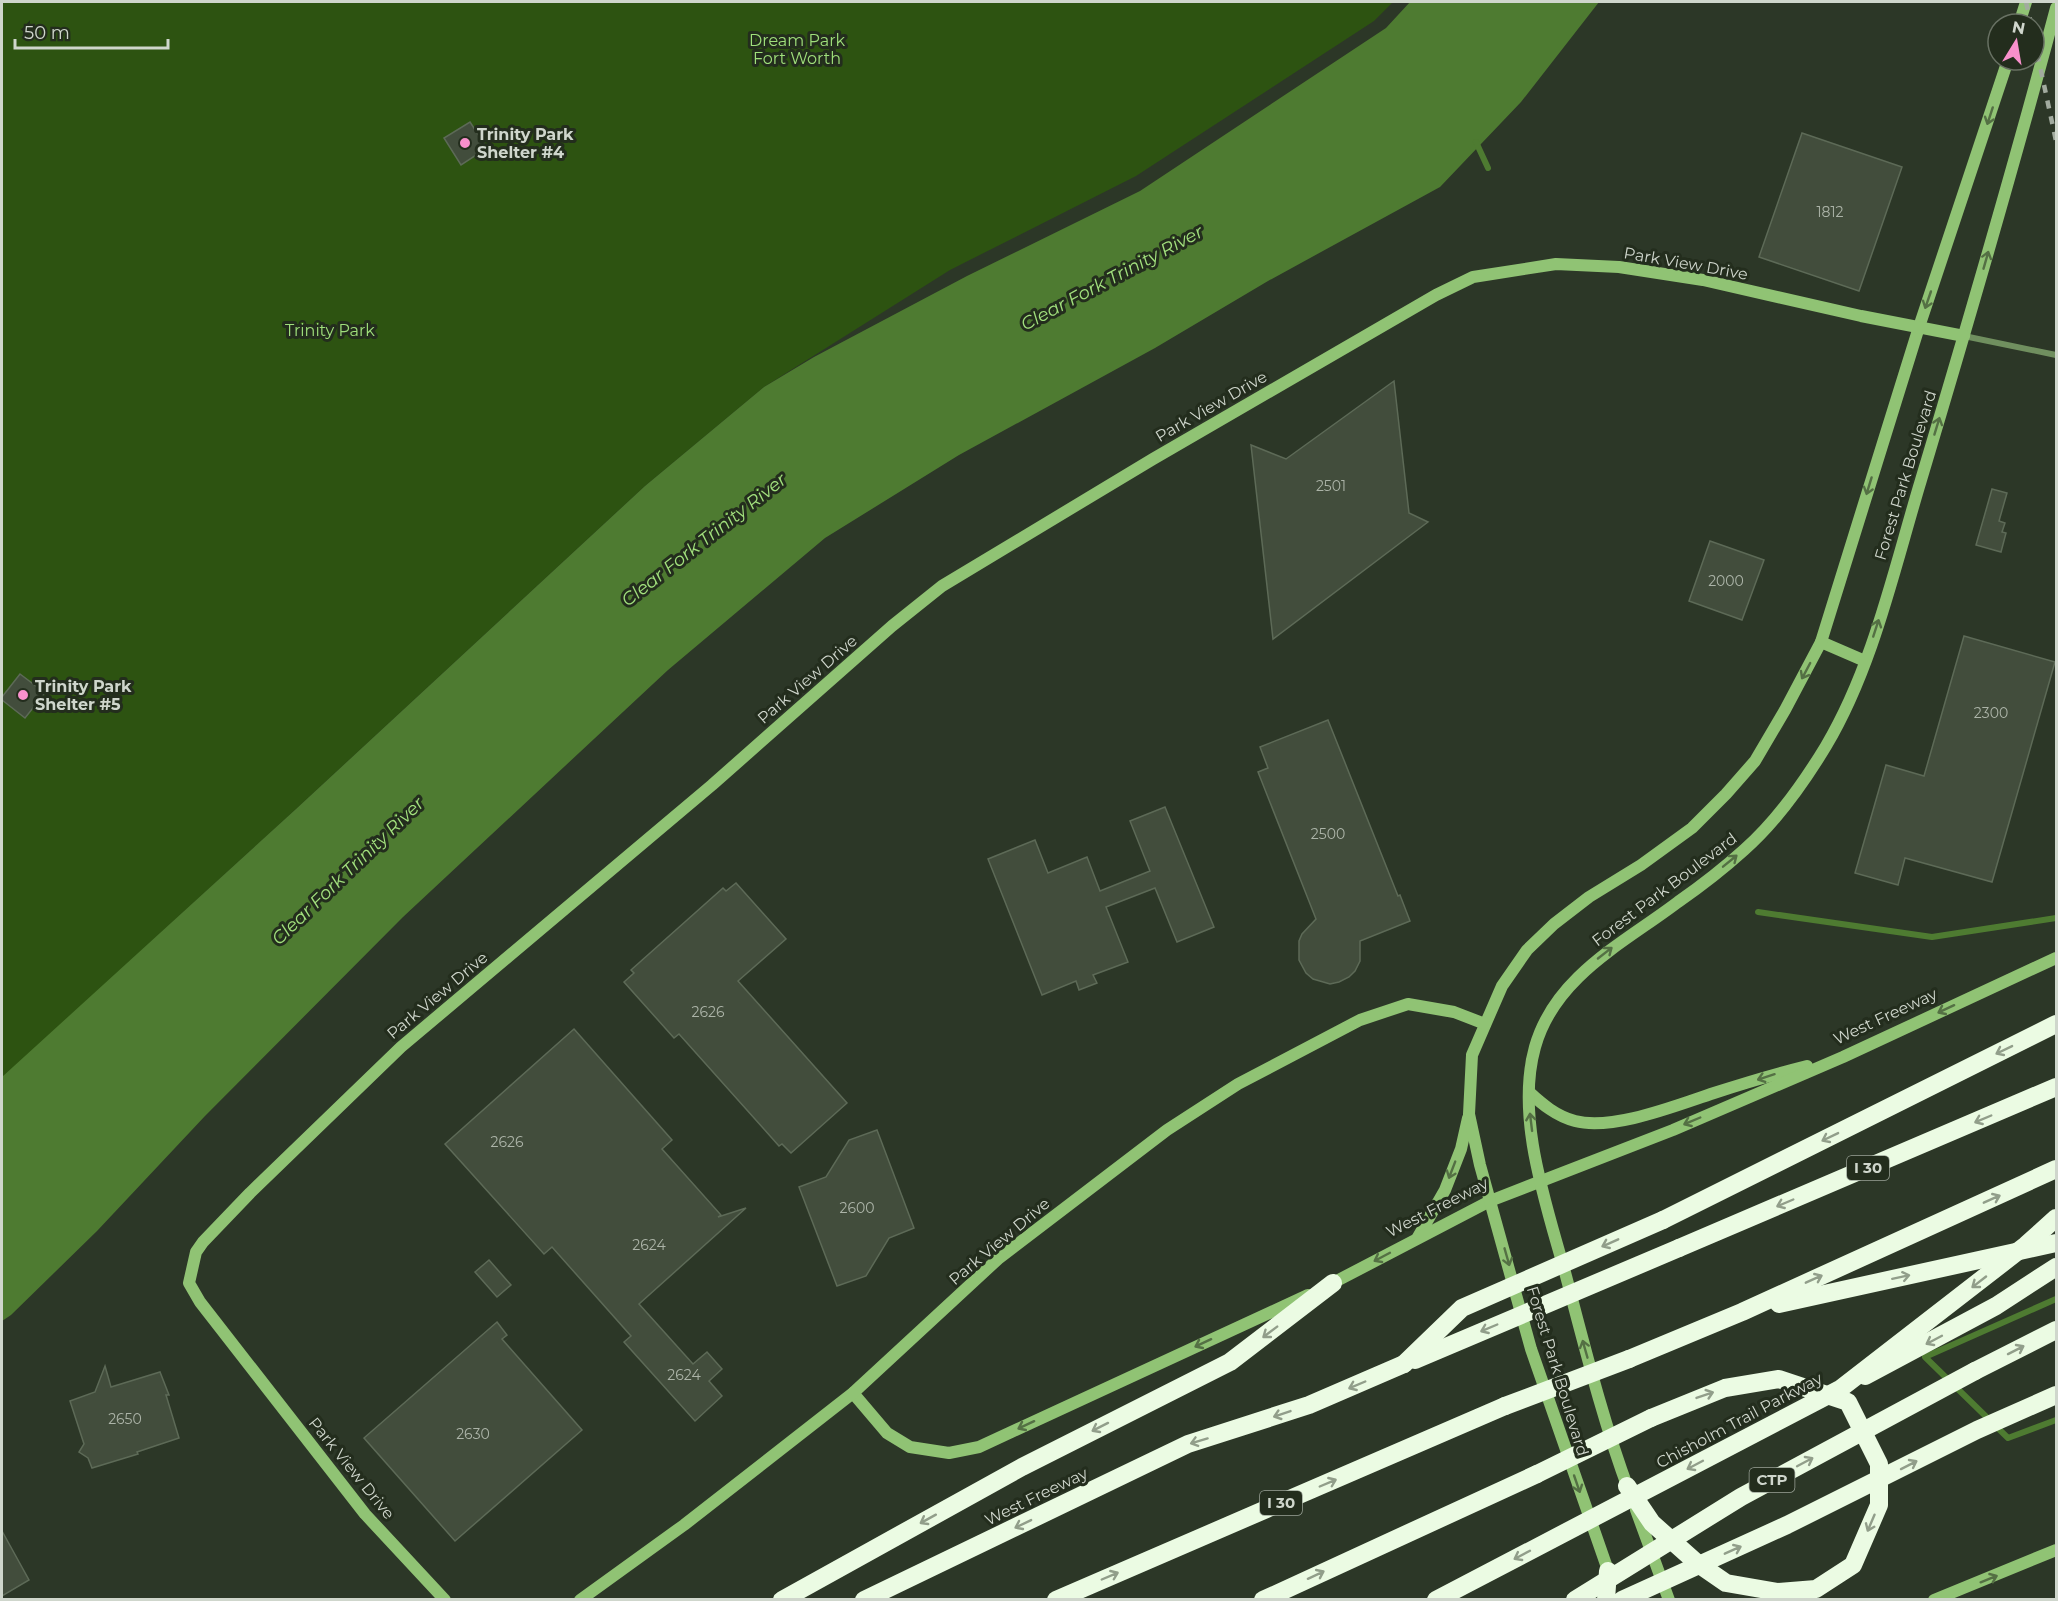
<svg xmlns="http://www.w3.org/2000/svg" width="2058" height="1601" viewBox="0 0 2058 1601" font-family="Montserrat,sans-serif">
<style>
.green{fill:#2d5311}
.water{fill:#4e7b31}
.lines{fill:none;stroke-linecap:round;stroke-linejoin:round}
.stream{stroke:#4e7b31;stroke-width:6}
.building{fill:#424d3c;stroke:#5d6a57;stroke-width:1.5}
.street{stroke:#708f5f;stroke-width:6}
.secondary{stroke:#90c374;stroke-width:12}
.highway{stroke:#ebfbe3;stroke-width:18}
.rail{stroke:#a2ab9f;stroke-width:4.5;stroke-dasharray:8 8;stroke-linecap:butt}
.highway-bridge{stroke:#ebfbe3;stroke-width:18}
.oneway{stroke:#547044}
.oneway2{stroke:#919e8a}
.poi-dot{fill:#f890cc;stroke:#232d1d;stroke-width:2}
.labels{text-anchor:middle;stroke-width:6;stroke-linejoin:round;paint-order:stroke}
.number-label{font-size:14px;fill:#acb4a8}
.shield{fill:#232d1d;stroke:#9ba398;stroke-width:1.5}
.shield-label{font-size:15px;font-weight:bold;fill:#cfd6cc}
.park-label{font-size:16px;fill:#9fdf7b;stroke:#232d1d}
.poi-label{font-size:16px;font-weight:bold;fill:#cfd6cc;stroke:#232d1d;text-anchor:start}
.street-label{font-size:16px;fill:#cfd6cc;stroke:#232d1d}
.water-label{font-size:18px;font-style:italic;fill:#a3e27e;stroke:#232d1d}
</style>
<rect width="100%" height="100%" fill="#2c3727"/>
<path class="green" d="M2,2H1393L1374,21L1136,176L950,270L764,387L645,486L296,809L2,1078Z"/>
<path class="water" d="M1410,2H1599L1521,102L1440,187L1268,281L1155,348L959,455L825,538L668,670L403,917L205,1116L97,1231L11,1315L2,1321V1077L296,809L645,486L764,387L814,357L967,276L1140,191L1386,28Z"/>
<g class="lines">
<g class="stream">
<path d="M1476,142L1488,168"/>
<path d="M1758,912L1932,937L2056,918"/>
<path d="M2056,1299L1925,1357L2008,1438L2056,1420"/>
</g>
</g>
<g class="building">
<path d="M470,122L487,148L461,165L444,138Z"/>
<path d="M1802,133L1902,167L1859,291L1759,257Z"/>
<path d="M1394,381L1409,513L1428,522L1273,639L1251,445L1286,459Z"/>
<path d="M1992,489L2007,493L1999,521L2005,523L2002,532L2006,533L2001,552L1976,545Z"/>
<path d="M1710,541L1764,560L1742,620L1689,601Z"/>
<path d="M1964,636L2055,662L1992,882L1905,858L1898,885L1855,873L1886,765L1924,776Z"/>
<path d="M20,674L45,693L25,718L2,700V697Z"/>
<path d="M1328,720L1398,896L1400,895L1410,921L1360,941V961L1355,971L1349,977L1339,982L1330,984L1313,979L1306,973L1299,960V941L1302,934L1316,919L1258,772L1268,768L1260,747Z"/>
<path d="M1165,807L1214,927L1177,942L1155,888L1106,907L1128,962L1093,975L1097,983L1079,990L1076,981L1042,995L988,859L1035,840L1048,873L1087,857L1100,891L1150,871L1130,821Z"/>
<path d="M736,883L786,939L738,981L847,1103L791,1153L782,1144L779,1146L679,1034L674,1038L624,982L634,973L631,970L723,888L726,891Z"/>
<path d="M574,1029L672,1140L662,1149L721,1215L718,1217L746,1208L639,1304L693,1364L707,1352L722,1369L709,1381L722,1396L695,1421L624,1342L631,1336L552,1247L544,1254L445,1144Z"/>
<path d="M877,1130L914,1228L889,1238L866,1276L837,1286L799,1187L826,1177L849,1140Z"/>
<path d="M489,1260L511,1285L497,1297L475,1272Z"/>
<path d="M497,1322L507,1335L502,1339L582,1430L455,1541L364,1438Z"/>
<path d="M105,1366L111,1387L160,1372L169,1395H166L179,1438L137,1452L138,1454L92,1468L88,1458L79,1452L84,1444L70,1401L95,1392Z"/>
<path d="M2,1531L29,1580L2,1596Z"/>
</g>
<g class="lines">
<path class="street" d="M1964,336L2056,355"/>
<g class="secondary">
<path d="M2019,24L2026,2"/>
<path d="M1821,642L1865,661"/>
<path d="M1529,1092C1542,1104 1556,1116 1575,1121C1613,1131 1677,1105 1714,1093C1745,1083 1775,1074 1807,1066"/>
<path d="M1418,1237L1445,1190L1461,1149L1468,1118"/>
<path d="M1327,1286L1490,1201L1673,1130L1843,1057L2056,958"/>
<path d="M853,1393L887,1433L910,1447L949,1453L979,1447L1308,1295"/>
<path d="M1629,1491C1603,1421 1585,1348 1566,1276C1547,1206 1515,1118 1535,1047C1555,976 1624,943 1678,902C1701,886 1723,869 1744,850C1777,821 1803,784 1826,746C1873,667 1894,569 1921,480C1968,323 2014,166 2056,8"/>
<path d="M1636,1510L1669,1600"/>
<path d="M1610,1576L1531,1349L1480,1165L1469,1114L1472,1055L1502,986L1527,950L1554,924L1589,897L1641,865L1692,828L1726,794L1755,761L1785,710L1821,642L1919,327L2008,60"/>
<path d="M445,1600L365,1514L200,1302L189,1283L196,1252L203,1242L250,1193L401,1047L712,785L892,626L942,586L1153,459L1436,295L1473,277L1556,264L1619,267L1703,280L1861,316L1964,336"/>
<path d="M580,1600L684,1525L853,1393L998,1259L1167,1130L1238,1084L1360,1020L1408,1004L1454,1012L1485,1024"/>
<path d="M1934,1600L2056,1550"/>
</g>
<g class="highway">
<path d="M1663,1220L2056,1024"/>
<path d="M1679,1248L2056,1087"/>
<path d="M1779,1304L2056,1243"/>
<path d="M1629,1359L1742,1312L2056,1169"/>
<path d="M1975,1371L2056,1330"/>
<path d="M1865,1376L1996,1306L2056,1267"/>
<path d="M1627,1486L1652,1523L1697,1563L1726,1583L1778,1592L1816,1589L1853,1565L1879,1505V1464L1848,1402L1779,1379L1725,1388L1651,1418"/>
<path d="M782,1600L1022,1467L1230,1362L1333,1283"/>
<path d="M864,1600L1188,1444L1309,1405L1404,1364"/>
<path d="M1056,1600L1505,1406"/>
<path d="M1263,1600L1537,1474"/>
<path d="M1606,1600L1608,1571"/>
</g>
<g class="rail">
<path d="M2026,2L2031,24"/>
<path d="M2034,38L2056,141"/>
</g>
<g class="highway-bridge">
<path d="M1415,1360L1679,1248"/>
<path d="M1404,1364L1462,1308L1663,1220"/>
<path d="M1505,1406L1629,1359"/>
<path d="M1537,1474L1651,1418"/>
<path d="M1436,1600L1840,1389L2026,1245L2056,1218"/>
<path d="M1575,1600L1741,1497L1975,1371"/>
<path d="M1622,1600L1787,1525L1977,1430L2056,1395"/>
</g>
</g>
<defs><path id="oneway-shaft" d="M-6 0H5M1.5-3L5.5 0L1.5 3" fill="none" stroke-width="1.6" stroke-linecap="round" stroke-linejoin="round" transform="scale(1.5)"/></defs>
<g class="oneway">
<use href="#oneway-shaft" transform="translate(1990 116) rotate(108)"/>
<use href="#oneway-shaft" transform="translate(1986 260) rotate(-74)"/>
<use href="#oneway-shaft" transform="translate(1928 300) rotate(109)"/>
<use href="#oneway-shaft" transform="translate(1937 426) rotate(-73)"/>
<use href="#oneway-shaft" transform="translate(1869 486) rotate(107)"/>
<use href="#oneway-shaft" transform="translate(1876 628) rotate(-72)"/>
<use href="#oneway-shaft" transform="translate(1806 671) rotate(118)"/>
<use href="#oneway-shaft" transform="translate(1730 861) rotate(-39)"/>
<use href="#oneway-shaft" transform="translate(1605 953) rotate(-38)"/>
<use href="#oneway-shaft" transform="translate(1946 1009) rotate(155)"/>
<use href="#oneway-shaft" transform="translate(1766 1077) rotate(162)"/>
<use href="#oneway-shaft" transform="translate(1692 1121) rotate(157)"/>
<use href="#oneway-shaft" transform="translate(1531 1122) rotate(-97)"/>
<use href="#oneway-shaft" transform="translate(1452 1170) rotate(111)"/>
<use href="#oneway-shaft" transform="translate(1382 1257) rotate(152)"/>
<use href="#oneway-shaft" transform="translate(1507 1257) rotate(74)"/>
<use href="#oneway-shaft" transform="translate(1203 1343) rotate(155)"/>
<use href="#oneway-shaft" transform="translate(1585 1349) rotate(-106)"/>
<use href="#oneway-shaft" transform="translate(1026 1425) rotate(155)"/>
<use href="#oneway-shaft" transform="translate(1577 1484) rotate(71)"/>
<use href="#oneway-shaft" transform="translate(1989 1579) rotate(-22)"/>
</g>
<g class="oneway2">
<use href="#oneway-shaft" transform="translate(2004 1050) rotate(154)"/>
<use href="#oneway-shaft" transform="translate(1983 1119) rotate(157)"/>
<use href="#oneway-shaft" transform="translate(1830 1137) rotate(154)"/>
<use href="#oneway-shaft" transform="translate(1992 1199) rotate(-24)"/>
<use href="#oneway-shaft" transform="translate(1785 1203) rotate(157)"/>
<use href="#oneway-shaft" transform="translate(1610 1243) rotate(156)"/>
<use href="#oneway-shaft" transform="translate(1901 1277) rotate(-12)"/>
<use href="#oneway-shaft" transform="translate(1814 1279) rotate(-24)"/>
<use href="#oneway-shaft" transform="translate(1979 1282) rotate(142)"/>
<use href="#oneway-shaft" transform="translate(1489 1328) rotate(157)"/>
<use href="#oneway-shaft" transform="translate(1270 1332) rotate(143)"/>
<use href="#oneway-shaft" transform="translate(1934 1340) rotate(152)"/>
<use href="#oneway-shaft" transform="translate(2016 1350) rotate(-27)"/>
<use href="#oneway-shaft" transform="translate(1357 1385) rotate(157)"/>
<use href="#oneway-shaft" transform="translate(1705 1395) rotate(-19)"/>
<use href="#oneway-shaft" transform="translate(1282 1414) rotate(161)"/>
<use href="#oneway-shaft" transform="translate(1100 1427) rotate(153)"/>
<use href="#oneway-shaft" transform="translate(1199 1441) rotate(163)"/>
<use href="#oneway-shaft" transform="translate(1805 1462) rotate(-28)"/>
<use href="#oneway-shaft" transform="translate(1695 1465) rotate(152)"/>
<use href="#oneway-shaft" transform="translate(1909 1465) rotate(-27)"/>
<use href="#oneway-shaft" transform="translate(1328 1483) rotate(-23)"/>
<use href="#oneway-shaft" transform="translate(928 1519) rotate(151)"/>
<use href="#oneway-shaft" transform="translate(1871 1523) rotate(113)"/>
<use href="#oneway-shaft" transform="translate(1023 1524) rotate(154)"/>
<use href="#oneway-shaft" transform="translate(1733 1550) rotate(-24)"/>
<use href="#oneway-shaft" transform="translate(1522 1555) rotate(152)"/>
<use href="#oneway-shaft" transform="translate(1316 1575) rotate(-25)"/>
<use href="#oneway-shaft" transform="translate(1110 1576) rotate(-23)"/>
</g>
<g class="poi-dot">
<circle cx="465" cy="143" r="6"/>
<circle cx="23" cy="695" r="6"/>
</g>
<g class="labels">
<g class="number-label">
<text x="1830" y="217">1812</text>
<text x="1331" y="491">2501</text>
<text x="1726" y="586">2000</text>
<text x="1991" y="718">2300</text>
<text x="1328" y="839">2500</text>
<text x="708" y="1017">2626</text>
<text x="507" y="1147">2626</text>
<text x="857" y="1213">2600</text>
<text x="649" y="1250">2624</text>
<text x="684" y="1380">2624</text>
<text x="125" y="1424">2650</text>
<text x="473" y="1439">2630</text>
</g>
<g class="shield">
<rect x="1847" y="1156" width="42" height="24" rx="4.5"/>
<rect x="1749.5" y="1468" width="45" height="24" rx="4.5"/>
<rect x="1260" y="1491" width="42" height="24" rx="4.5"/>
</g>
<g class="shield-label">
<text x="1868" y="1173">I 30</text>
<text x="1772" y="1485">CTP</text>
<text x="1281" y="1508">I 30</text>
</g>
<g class="park-label">
<text x="797" y="46">Dream Park<tspan x="797" dy="18">Fort Worth</tspan></text>
<text x="330" y="336">Trinity Park</text>
</g>
<g class="poi-label">
<text x="477" y="140">Trinity Park<tspan x="477" dy="18">Shelter #4</tspan></text>
<text x="35" y="692">Trinity Park<tspan x="35" dy="18">Shelter #5</tspan></text>
</g>
<g class="street-label">
<text transform="translate(1686 263) rotate(10)" y="6">Park View Drive</text>
<text transform="translate(1211 406) rotate(-30)" y="6">Park View Drive</text>
<text transform="translate(1905 475) rotate(-73)" y="6">Forest Park Boulevard</text>
<text transform="translate(807 679) rotate(-41)" y="6">Park View Drive</text>
<text transform="translate(1664 889) rotate(-37)" y="6">Forest Park Boulevard</text>
<text transform="translate(437 995) rotate(-40)" y="6">Park View Drive</text>
<text transform="translate(1885 1016) rotate(-25)" y="6">West Freeway</text>
<text transform="translate(1437 1207) rotate(-27)" y="6">West Freeway</text>
<text transform="translate(999 1241) rotate(-40)" y="6">Park View Drive</text>
<text transform="translate(1558 1371) rotate(73)" y="6">Forest Park Boulevard</text>
<text transform="translate(1739 1420) rotate(-28)" y="6">Chisholm Trail Parkway</text>
<text transform="translate(352 1468) rotate(51)" y="6">Park View Drive</text>
<text transform="translate(1036 1496) rotate(-26)" y="6">West Freeway</text>
</g>
<g class="water-label">
<text transform="translate(1112 278) rotate(-28)" y="6">Clear Fork Trinity River</text>
<text transform="translate(704 540) rotate(-38)" y="6">Clear Fork Trinity River</text>
<text transform="translate(348 871) rotate(-44)" y="6">Clear Fork Trinity River</text>
</g>
</g>
<rect width="2058" height="1601" fill="none" stroke="#cfd6cc" stroke-width="6"/>
<g transform="translate(2016 42) rotate(11)"><circle r="28" fill="#232d1d" stroke="#687163" stroke-width="1.5"/>
<path d="M0-4.5L10 22L0 15L-10 22Z" fill="#f890cc"/>
<text y="-9" font-size="16" font-weight="bold" text-anchor="middle" fill="#cfd6cc">N</text>
</g>
<path d="M15 39v9h153v-9" fill="none" stroke="#cfd6cc" stroke-width="3"/>
<text x="24" y="39" font-size="18" fill="#cfd6cc" stroke="#232d1d" stroke-width="4.5" paint-order="stroke">50 m</text>
</svg>
